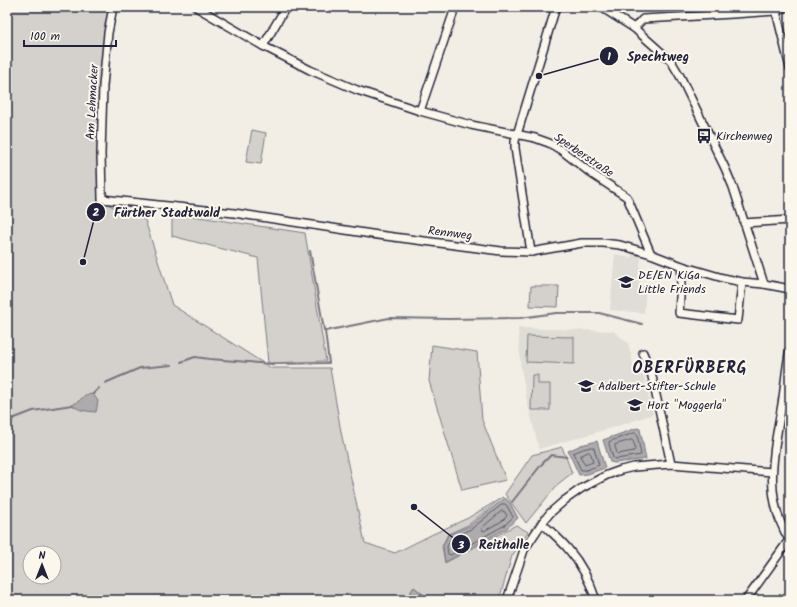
<svg xmlns="http://www.w3.org/2000/svg" width="797" height="607" viewBox="0 0 797 607" font-family="Kalam,sans-serif">
<style>
.built{fill:#e0dcd6}
.green{fill:#d4d1cc;stroke:#7b7a84;fill-rule:evenodd}
.water{fill:#aeabad;stroke:#76747f}
.lines{fill:none;stroke-linecap:round;stroke-linejoin:round}
.shore{stroke:#5a5969;stroke-width:1}
.stream{stroke:#76747f;stroke-width:2}
.minor-casing{stroke:#22223b;stroke-width:10}
.minor{stroke:#fbf7ec;stroke-width:7}
.labels{text-anchor:middle;stroke-width:4;stroke-linejoin:round;paint-order:stroke}
.street-label{font-size:12px;fill:#22223b;stroke:#fbf7ec}
.poi-label{font-size:12px;fill:#22223b;stroke:#fbf7ec;text-anchor:start}
.district-label{font-size:16px;font-weight:bold;letter-spacing:1px;fill:#22223b;stroke:#fbf7ec}
.leader{fill:none;stroke:#22223b;stroke-width:1.5}
.callout-dot{fill:#22223b;stroke:#fbf7ec;stroke-width:1.5}
.mark-label{font-size:12px;text-anchor:middle;font-weight:bold;fill:#fff}
.callout-label{font-size:13px;text-anchor:middle;font-weight:bold;fill:#22223b;stroke:#fbf7ec;stroke-width:4;stroke-linejoin:round;paint-order:stroke}
</style>
<rect width="100%" height="100%" fill="#f2eee5"/>
<filter id="ink" filterUnits="userSpaceOnUse"><feTurbulence type="fractalNoise" baseFrequency=".025" numOctaves="2"/><feDisplacementMap in="SourceGraphic" scale="8" xChannelSelector="R" yChannelSelector="G"/><feConvolveMatrix kernelMatrix="1 2 1 2 8 2 1 2 1" color-interpolation-filters="sRGB"/></filter>
<g filter="url(#ink)">
<g class="built">
<path d="M632,253L641,256L639,278L641,280L639,283L646,287L644,313L610,310L615,254L631,258Z"/>
<path d="M518,328L613,331L628,343L634,368L637,372L644,376L653,414L618,426L539,449L528,405L521,368Z"/>
</g>
<g class="green">
<path d="M7,7H112L98,155L109,205L145,220L172,305L271,368H330L341,432L365,543L395,553L433,534L468,518L503,497L468,525L448,534L442,546L445,563L516,525L528,532L512,556L499,600H427L428,598L414,587L405,600H7ZM30,553H54V577H30Z"/>
<path d="M252,130L266,133L261,164L246,162Z"/>
<path d="M172,213L305,233L326,361L268,363L258,258L172,236Z"/>
<path d="M531,286H559L558,307L530,306Z"/>
<path d="M527,336L574,337V364L526,362Z"/>
<path d="M432,345L477,352L482,420L506,480L462,490L429,381Z"/>
<path d="M532,375H538V384H550V410H531Z"/>
<path d="M562,447L572,473L558,484L526,523L505,494L532,455Z"/>
</g>
<g class="water">
<path d="M93,394L98,401L96,412C85,411 80,411 72,405L79,401L85,395Z"/>
<path d="M637,428L640,429L646,459L615,463L610,462L603,440Z"/>
<path d="M597,441L605,468L588,474L579,475L568,451L581,445Z"/>
<path d="M505,498L510,503L518,518L507,528L445,562L443,546L448,535L469,526Z"/>
<path d="M414,587L428,599L427,600H405Z"/>
</g>
<g class="lines">
<g class="shore">
<path d="M635,433L637,434L641,455L616,459L613,458L609,444V442Z"/>
<path d="M632,440C634,442 636,448 634,451L618,454L617,453L615,447V445Z"/>
<path d="M592,447L594,448L599,465L587,470H581L573,453L583,449Z"/>
<path d="M589,452L591,454L593,462L585,465L580,456L584,454Z"/>
<path d="M503,504H505L507,506L513,517L505,525L451,555L448,554L447,547L451,538L471,529Z"/>
<path d="M502,511L505,512L507,516L502,521L484,531L482,530V528Z"/>
</g>
<g class="stream">
<path d="M310,251L324,330"/>
<path d="M181,362L195,357L210,359L272,364L329,363L325,331L389,318L449,319L520,318L556,313H599L642,324"/>
<path d="M105,383L140,368L172,365"/>
<path d="M93,394L99,388"/>
<path d="M7,421L33,411L72,405"/>
<path d="M512,502L541,465L551,455L567,457"/>
</g>
<g class="minor-casing">
<g id="minor">
<path d="M113,7L108,33L103,86L101,154L102,199L234,213L378,235L501,251L531,252L582,243H603L620,245L651,254L682,266L723,278L742,282L764,284L790,289"/>
<path d="M196,7L263,46L310,70L357,90L420,111L471,125L535,138L549,143L561,150L592,174L627,197L651,254"/>
<path d="M601,7L634,28L671,61L680,76L725,168L733,187L764,284"/>
<path d="M776,11L790,68"/>
<path d="M634,28L643,19L733,14L776,11L786,7"/>
<path d="M263,46L286,7"/>
<path d="M420,111L453,14"/>
<path d="M744,223L790,220"/>
<path d="M531,252L515,148V141L556,7"/>
<path d="M682,266L679,313L738,320L742,282"/>
<path d="M790,349C786,367 785,386 782,404C774,452 762,496 790,541"/>
<path d="M643,353L651,372L671,464"/>
<path d="M542,523C551,532 561,540 569,550C582,565 590,582 596,600"/>
<path d="M507,600L524,550L542,523L550,513L565,500L582,488L607,475L621,470L634,467L671,464L772,472"/>
<path d="M746,600L789,540"/>
</g>
</g>
<use href="#minor" class="minor"/>
</g>
</g>
<defs>
<g id="bus-bare" transform="scale(1.2)"><path d="M-5-6H5V4H4V6H2V4H-2V6H-4V4H-5ZM-3.5-4V0h7V-4ZM-3.5 1.2v1.5H-2V1.2ZM2 1.2v1.5H3.5V1.2Z" fill="#22223b" stroke="#fbf7ec" stroke-width="2.5" paint-order="stroke"/></g>
<g id="school-bare" transform="scale(1.2)"><path d="M0-5L7-2L0 1L-7-2ZM-4 1L0 2.5L4 1V4Q0 6-4 4Z" fill="#22223b" stroke="#fbf7ec" stroke-width="2.5" paint-order="stroke"/></g>
</defs>
<g fill-rule="evenodd">
<use href="#bus-bare" x="704" y="136"/>
<use href="#school-bare" x="626" y="282"/>
<use href="#school-bare" x="586" y="386"/>
<use href="#school-bare" x="635" y="405"/>
</g>
<g class="labels">
<g class="street-label">
<text transform="translate(92 102) rotate(-87)" y="4">Am Lehmacker</text>
<text transform="translate(584 155) rotate(34)" y="4">Sperberstraße</text>
<text transform="translate(450 233) rotate(7)" y="4">Rennweg</text>
</g>
<g class="poi-label">
<text x="716" y="140">Kirchenweg</text>
<text x="638" y="279">DE/EN KiGa<tspan x="638" dy="14">Little Friends</tspan></text>
<text x="598" y="390">Adalbert-Stifter-Schule</text>
<text x="647" y="409">Hort "Moggerla"</text>
</g>
<g class="district-label">
<text x="690" y="373">OBERFÜRBERG</text>
</g>
</g>
<path class="leader" d="M539 76L609 56M83 262L96 212M414 507L461 544"/>
<g class="callout-dot">
<circle cx="539" cy="76" r="4"/>
<circle cx="83" cy="262" r="4"/>
<circle cx="414" cy="507" r="4"/>
<circle cx="609" cy="56" r="10"/>
<circle cx="96" cy="212" r="10"/>
<circle cx="461" cy="544" r="10"/>
</g>
<g class="mark-label">
<text x="609" y="60">1</text>
<text x="96" y="216">2</text>
<text x="461" y="549">3</text>
</g>
<g class="callout-label">
<text x="658" y="61">Spechtweg</text>
<text x="167" y="217">Fürther Stadtwald</text>
<text x="504" y="549">Reithalle</text>
</g>
<rect width="797" height="607" fill="none" stroke="#fbf7ec" stroke-width="24"/>
<rect x="12" y="12" width="773" height="583" fill="none" stroke="#22223b" stroke-width="1.5" filter="url(#ink)"/>
<g transform="translate(42 565)"><circle r="19" fill="#fbf7ec" stroke="#a4a2a5"/>
<path d="M0-3L7 15L0 10L-7 15Z" fill="#22223b"/>
<text y="-6" font-size="11" font-weight="bold" text-anchor="middle" fill="#22223b">N</text>
</g>
<path d="M24 40v6h92v-6" fill="none" stroke="#22223b" stroke-width="2"/>
<text x="30" y="40" font-size="12" fill="#22223b" stroke="#fbf7ec" stroke-width="3" paint-order="stroke">100 m</text>
</svg>
